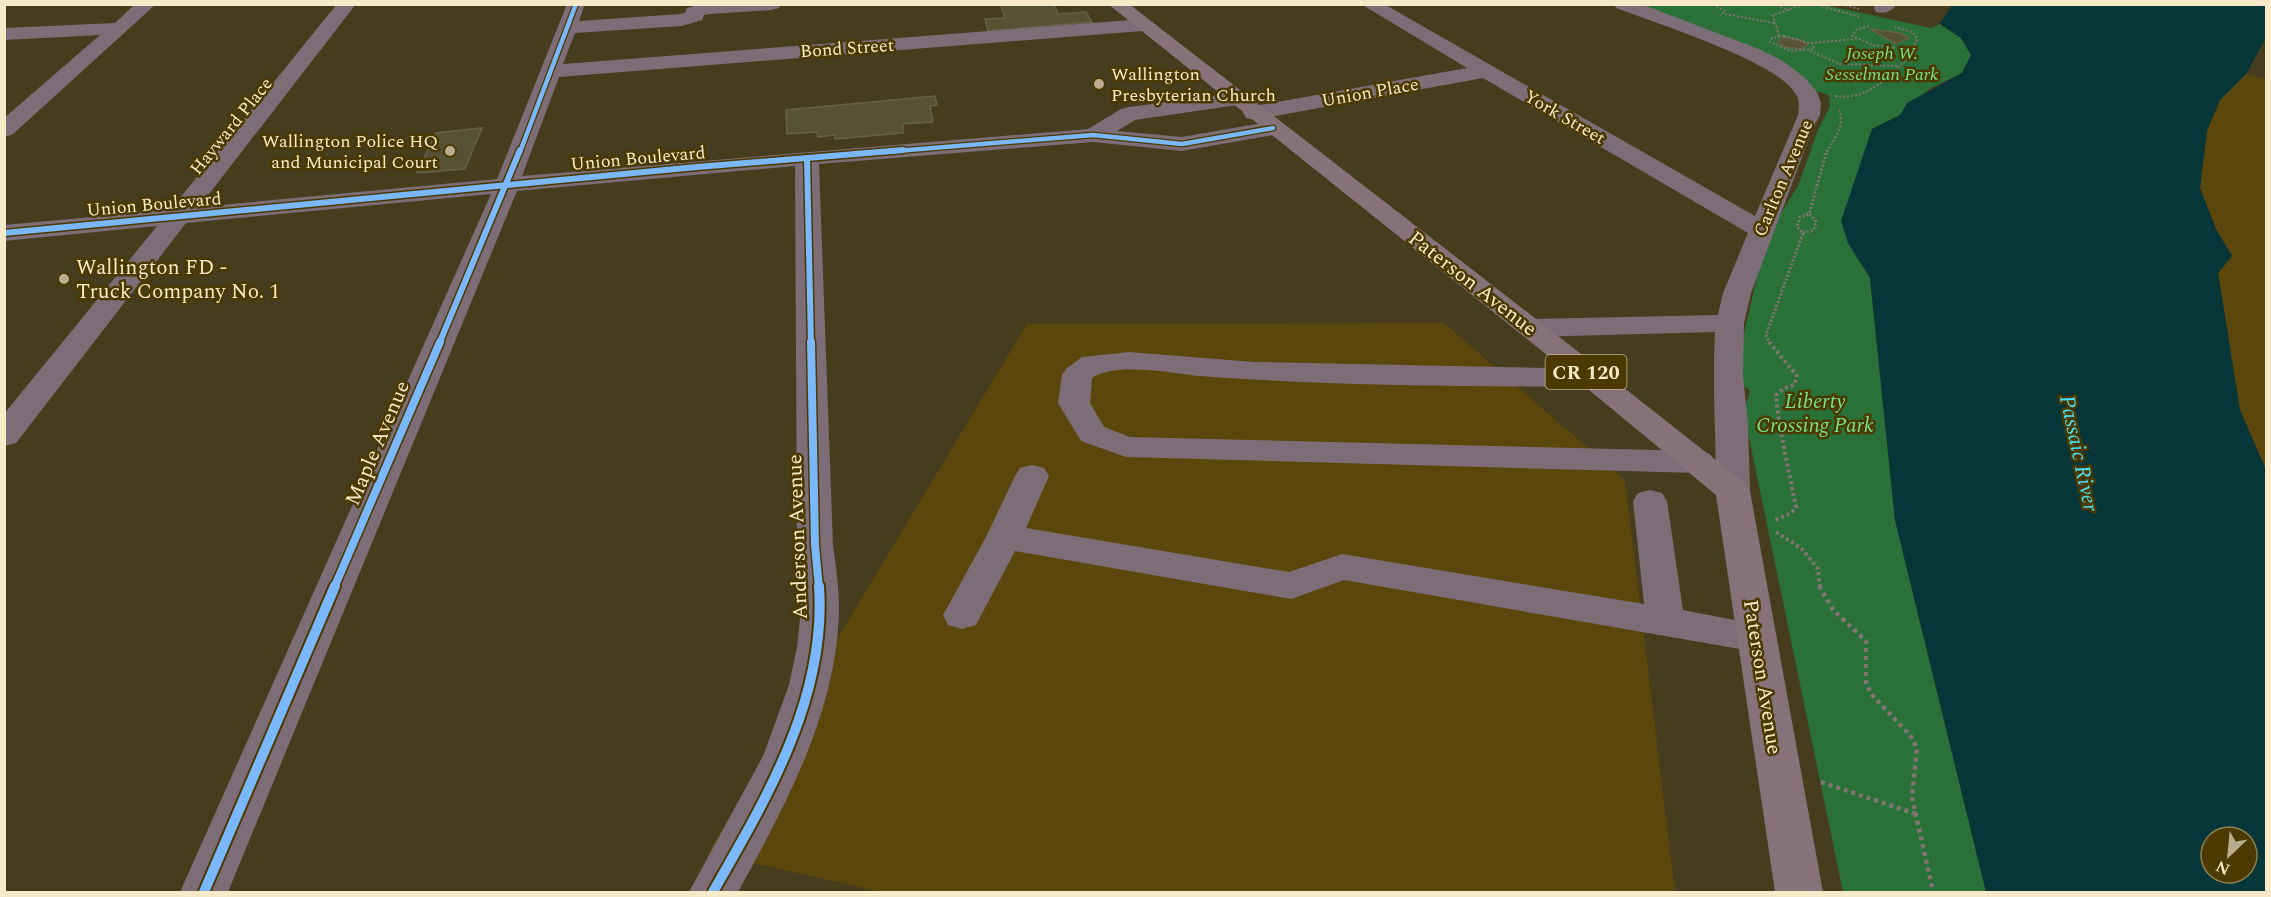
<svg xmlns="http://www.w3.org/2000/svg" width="2271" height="897" viewBox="0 0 2271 897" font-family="Spectral,serif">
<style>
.built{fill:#5b470c}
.green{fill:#297138}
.water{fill:#073638;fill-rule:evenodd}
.building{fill:#565236;stroke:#676147;stroke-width:1.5}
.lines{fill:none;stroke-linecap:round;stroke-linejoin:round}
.path-far3{stroke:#817573;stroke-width:2;stroke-dasharray:2 2;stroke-linecap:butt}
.path-far2{stroke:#817573;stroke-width:3;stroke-dasharray:2 2;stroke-linecap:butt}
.path-far1{stroke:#817573;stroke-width:4;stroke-dasharray:3 3;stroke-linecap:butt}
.path{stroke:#817573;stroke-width:4.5;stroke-dasharray:4 4;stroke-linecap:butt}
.minor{fill:#7c6d76;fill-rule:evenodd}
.major{fill:#867279;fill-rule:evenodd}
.cycleway-far3-casing{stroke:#4b3900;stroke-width:7}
.cycleway-far2-casing{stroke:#4b3900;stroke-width:9}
.cycleway-far1-casing{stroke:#4b3900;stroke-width:11}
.cycleway-casing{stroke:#4b3900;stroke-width:14}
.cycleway-far3{stroke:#7ab7fb;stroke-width:4.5}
.cycleway-far2{stroke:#7ab7fb;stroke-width:6}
.cycleway-far1{stroke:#7ab7fb;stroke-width:8}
.cycleway{stroke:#7ab7fb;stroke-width:10}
.poi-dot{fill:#b9ad8d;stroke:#4b3900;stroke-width:2}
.labels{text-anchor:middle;stroke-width:5;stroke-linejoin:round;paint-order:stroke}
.far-street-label{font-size:18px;fill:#f7eac9;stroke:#4b3900}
.far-park-label{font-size:18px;font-style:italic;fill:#74e28b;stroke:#4b3900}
.far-poi-label{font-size:18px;fill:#f7eac9;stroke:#4b3900;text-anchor:start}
.shield{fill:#4b3900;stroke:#c3b58d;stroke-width:1.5}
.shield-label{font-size:20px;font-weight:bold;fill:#f7eac9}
.poi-label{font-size:21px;fill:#f7eac9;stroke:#4b3900;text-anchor:start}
.street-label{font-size:21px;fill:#f7eac9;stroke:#4b3900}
.park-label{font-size:21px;font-style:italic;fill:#74e28b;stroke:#4b3900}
.water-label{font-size:22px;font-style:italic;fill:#4adff5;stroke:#4b3900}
</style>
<rect width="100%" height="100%" fill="#463c1e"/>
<g class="built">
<path d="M2246,74L2266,79V470L2240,410L2218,273L2232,256L2216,229L2200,188L2207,131L2220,100Z"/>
<path d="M1444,323L1625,480L1675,892H882L708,853L1027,324Z"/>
</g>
<path class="green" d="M1623,5H1825L1931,28L1940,24L1961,38L1971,55L1962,73L1929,89L1900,115L1872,129L1848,243L1870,278L1895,520L1986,892H1843L1752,452L1744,411L1750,391L1742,385V342L1759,269L1771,229L1798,186L1818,130L1830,106L1829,95L1803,87L1791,75Z"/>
<path class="water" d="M1952,5H2266V38L2246,74L2220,100L2207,131L2200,188L2216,229L2232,256L2218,273L2240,410L2266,470V892H1986L1895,520L1870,278L1848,243L1841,221L1872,129L1900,115L1907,103L1962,73L1971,55L1961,38L1940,24ZM2211,837H2247V873H2211Z"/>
<g class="building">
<path d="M1000,4H1054L1058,14L1086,12L1092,22L988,31L985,19L1005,18Z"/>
<path d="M1870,29L1900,33L1909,38L1896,44Z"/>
<path d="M1783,38L1800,40L1808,45L1801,49L1785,47L1777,42Z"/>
<path d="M935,96L937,105L930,106L933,122L903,124V133L835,139V135L818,137L817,132L787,134L786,110Z"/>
<path d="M482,128L465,169L417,173L436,133Z"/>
</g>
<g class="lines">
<g class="path-far3">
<path d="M1713,4L1725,11L1720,16"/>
<path d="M1773,4L1789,10"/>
<path d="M1815,4L1859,17"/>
<path d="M1842,4L1859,9"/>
<path d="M1725,14L1774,23"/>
<path d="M1869,26L1856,30L1852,36L1873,45L1913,50"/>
<path d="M1779,36L1773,15L1805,4"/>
<path d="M1784,36L1813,44L1814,49L1791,51L1770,42L1772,38Z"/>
<path d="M1811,43L1855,39"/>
<path d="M1810,51L1840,64L1898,66"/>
<path d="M1835,96C1845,97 1853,97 1863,93C1881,86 1914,58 1917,38L1912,32L1895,27"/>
<path d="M1827,152C1835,137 1845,127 1839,109"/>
</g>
<g class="path-far2">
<path d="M1803,233L1814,230L1816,221L1809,214"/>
<path d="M1770,344L1766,335L1803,233L1797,227L1800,217L1809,214L1827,150"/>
</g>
<g class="path-far1">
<path d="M1769,342L1797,376L1794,385L1783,389L1776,395L1779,423L1796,507L1791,513L1773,521"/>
<path d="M1776,532L1802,549L1818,569L1820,588"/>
</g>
<g class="path">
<path d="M1819,586L1834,611L1866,641V684L1873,696L1910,735L1917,748L1912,797L1933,892"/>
<path d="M1821,782L1916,814"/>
</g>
<g class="minor">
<path d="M135,4H156L12,135L4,137V118L100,35L4,40V28L115,23Z"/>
<path d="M337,4H356L199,207L497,179L567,4H585L579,21L680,14L685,13L687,8L702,4H781L779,8L772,10L710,14L704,15L702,20L682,26L575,33L563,64L1143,19L1150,21L1153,25L1150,29L1143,31L559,77L522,176L1088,129L1121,109L1129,107L1236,93L1244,94L1247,99L1244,104L1135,120L1117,131L1182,137L1273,121L1281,123L1284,128L1281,133L1273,135L1182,151L1093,142L819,164L833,545C836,566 839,588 839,609C837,712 786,804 738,892H689L763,756L789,685L797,647L801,609L797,545L795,166L517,191L228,892H180L491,194L186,223L16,443L4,446V414L157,226L4,241V225L170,210Z"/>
<path d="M1361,4H1384L1755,216L1798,115C1799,107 1800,100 1795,93C1776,61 1655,23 1616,8L1614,4H1641L1759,49L1783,61L1805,78L1817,92L1821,103L1820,115L1813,128L1751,293L1744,323L1743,375L1748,424L1750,491L1745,499L1733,502L1721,499L1716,491C1716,438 1712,385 1715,332L1531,337L1521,334L1516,328L1521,322L1531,319L1718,315L1723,293L1748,233L1483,78L1254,120L1246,118L1243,113L1246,108L1254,106L1467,68Z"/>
<path d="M1876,4H1897C1891,12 1885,14 1876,12L1874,8Z"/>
<path d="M1129,352L1254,362L1593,369L1604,371L1608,378L1604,385L1593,387C1462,386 1330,386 1199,376C1172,373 1114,362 1092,378L1090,403L1104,427L1130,437L1698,451L1710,454L1715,462L1710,470L1698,473L1126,457L1081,441L1058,403L1062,375L1066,369L1082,357Z"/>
<path d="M1032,465L1044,468L1049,476L1026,528L1289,572L1342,554L1644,604L1633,501L1638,493L1650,490L1662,493L1667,501L1683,610L1771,627L1777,637L1771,647L1757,652L1344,580L1291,599L1015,551L976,625L962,629L948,625L943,615L986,537L1015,476L1020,468Z"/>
</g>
<path class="major" d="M1108,4H1129L1562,339L1745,483L1750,491L1823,892H1775L1716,495L1542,351Z"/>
<g class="cycleway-far3-casing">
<g id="cycleway-far3">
<path d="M520,152L576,4"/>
<path d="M884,152L1093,135L1182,144L1273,128"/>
</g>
</g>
<g class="cycleway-far2-casing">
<g id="cycleway-far2">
<path d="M807,158L811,344"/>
<path d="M4,233L697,167L903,150"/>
<path d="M439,344L520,150"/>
</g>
</g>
<g class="cycleway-far1-casing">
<g id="cycleway-far1">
<path d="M811,342L815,545L819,588"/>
<path d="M334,588L440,342"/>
</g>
</g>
<g class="cycleway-casing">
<g id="cycleway">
<path d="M204,892L335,586"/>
<path d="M713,892C766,799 827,698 819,586"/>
</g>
</g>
<use href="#cycleway-far3" class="cycleway-far3"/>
<use href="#cycleway-far2" class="cycleway-far2"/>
<use href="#cycleway-far1" class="cycleway-far1"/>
<use href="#cycleway" class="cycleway"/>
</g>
<g class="poi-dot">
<circle cx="1099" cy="84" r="6"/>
<circle cx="450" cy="151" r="6"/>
<circle cx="64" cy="279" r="6"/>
</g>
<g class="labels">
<g class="far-street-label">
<text transform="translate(847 48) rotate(-4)" y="6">Bond Street</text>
<text transform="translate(1370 92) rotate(-10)" y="6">Union Place</text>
<text transform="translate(1565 117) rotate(30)" y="6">York Street</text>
<text transform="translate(231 126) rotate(-51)" y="6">Hayward Place</text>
<text transform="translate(638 158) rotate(-5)" y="6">Union Boulevard</text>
<text transform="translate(1783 178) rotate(-67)" y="6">Carlton Avenue</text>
<text transform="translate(154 204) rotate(-5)" y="6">Union Boulevard</text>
</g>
<g class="far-park-label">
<text x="1882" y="59">Joseph W.<tspan x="1882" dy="21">Sesselman Park</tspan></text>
</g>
<g class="far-poi-label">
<text x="1111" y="80">Wallington<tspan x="1111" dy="21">Presbyterian Church</tspan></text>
<text x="438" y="147" text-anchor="end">Wallington Police HQ<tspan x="438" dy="21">and Municipal Court</tspan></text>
</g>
<rect class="shield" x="1545.5" y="355" width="81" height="34" rx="4.5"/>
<g class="shield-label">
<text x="1586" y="379">CR 120</text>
</g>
<g class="poi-label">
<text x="76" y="274">Wallington FD -<tspan x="76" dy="24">Truck Company No. 1</tspan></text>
</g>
<g class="street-label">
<text transform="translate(1473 283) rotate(38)" y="7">Paterson Avenue</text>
<text transform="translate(377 443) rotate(-67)" y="7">Maple Avenue</text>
<text transform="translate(797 537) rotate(-92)" y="7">Anderson Avenue</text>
<text transform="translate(1763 677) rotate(81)" y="7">Paterson Avenue</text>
</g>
<g class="park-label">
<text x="1815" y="408">Liberty<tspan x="1815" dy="24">Crossing Park</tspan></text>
</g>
<g class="water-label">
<text transform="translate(2080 453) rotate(78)" y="8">Passaic River</text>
</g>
</g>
<rect width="2271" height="897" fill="none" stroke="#f7eac9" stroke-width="12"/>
<g transform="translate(2229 855) rotate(206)"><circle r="28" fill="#4b3900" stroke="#908050" stroke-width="1.5"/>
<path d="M0-4.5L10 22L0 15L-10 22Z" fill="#b9ad8d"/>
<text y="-9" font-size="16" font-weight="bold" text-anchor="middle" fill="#f7eac9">N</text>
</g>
</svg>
